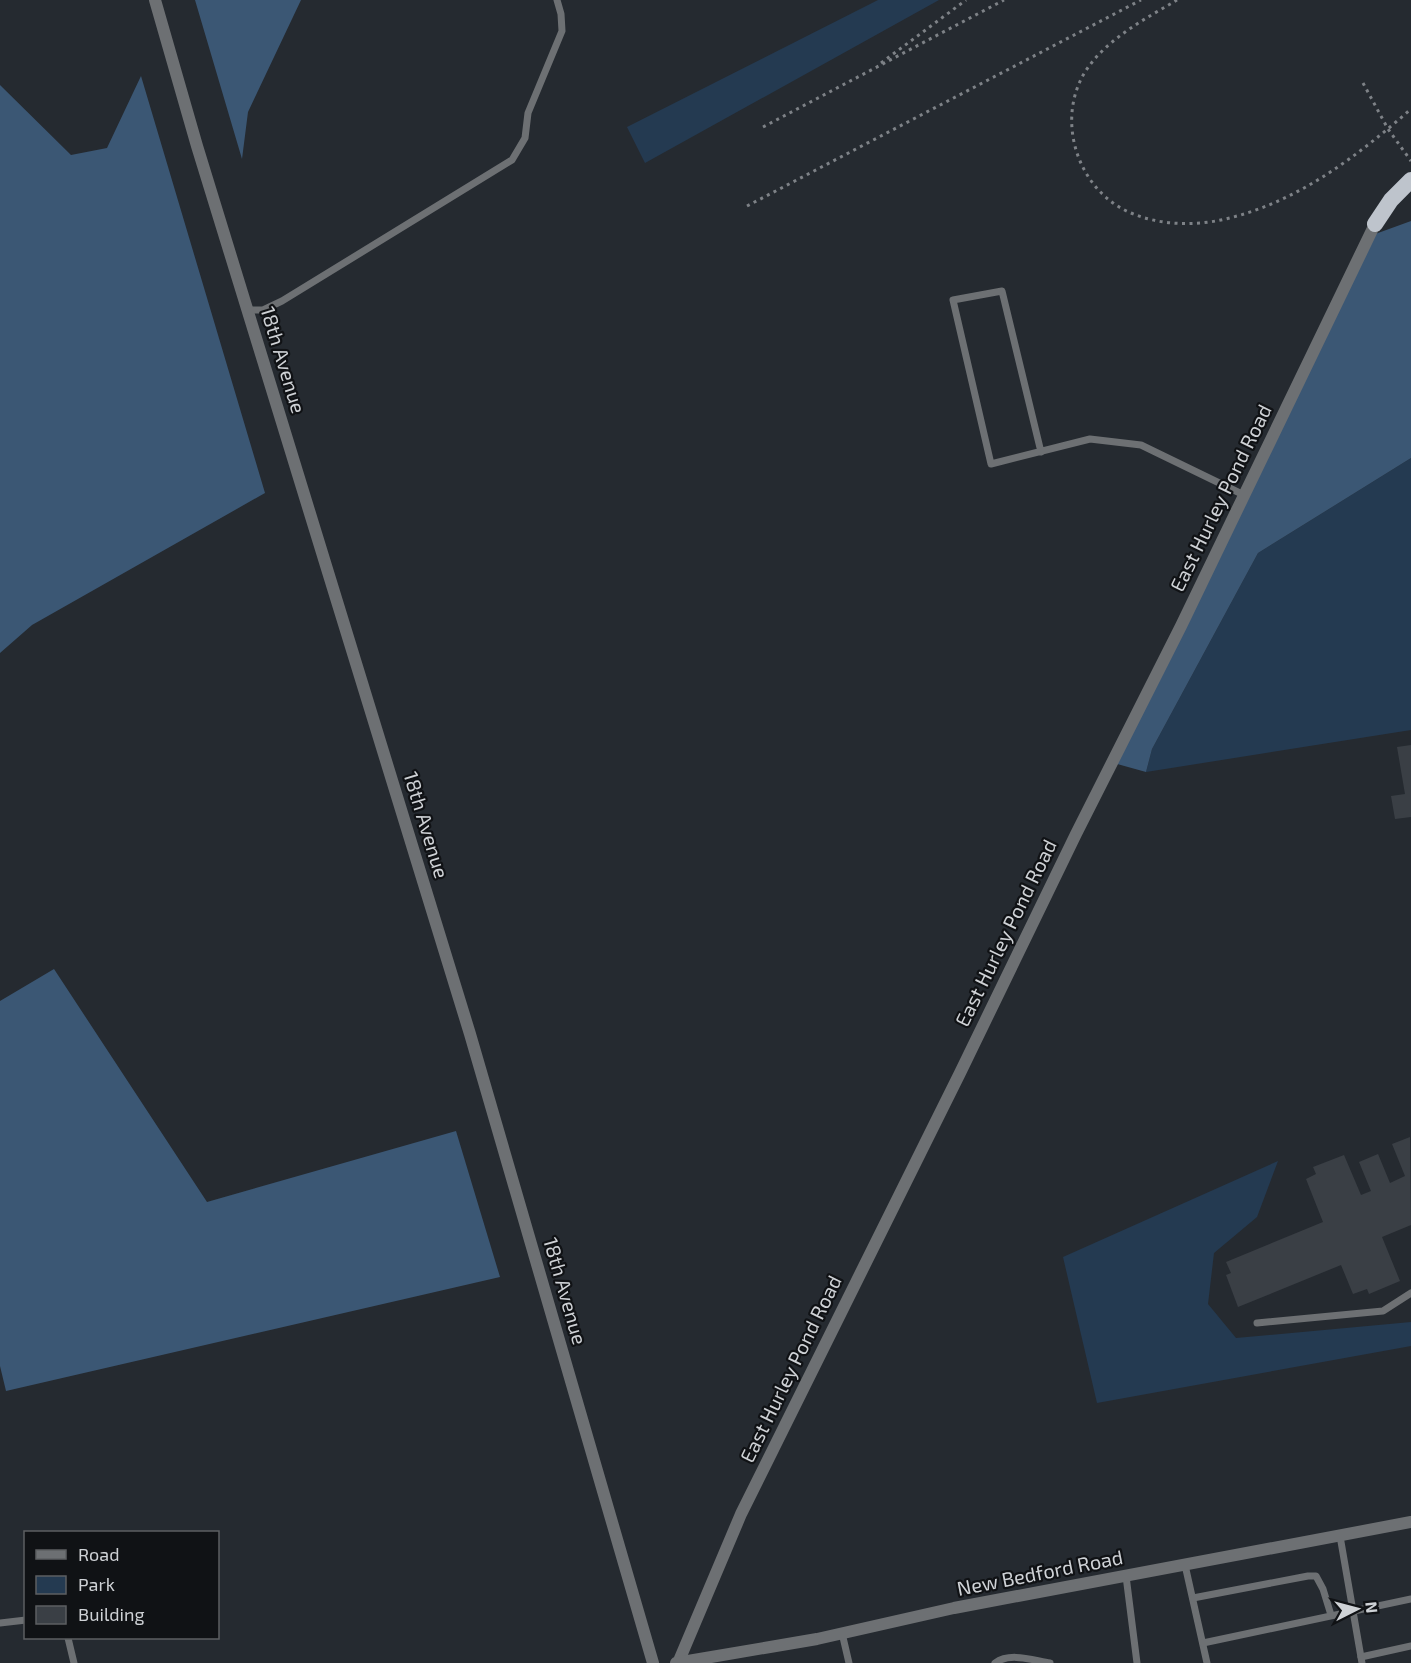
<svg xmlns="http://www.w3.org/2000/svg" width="1411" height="1663" viewBox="0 0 1411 1663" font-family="'Exo 2',sans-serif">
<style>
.green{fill:#243a51}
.forest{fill:#3b5774}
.building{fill:#3a3f45}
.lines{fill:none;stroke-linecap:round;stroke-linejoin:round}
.path{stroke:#7e8287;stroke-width:3;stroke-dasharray:3 4.5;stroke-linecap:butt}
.service{stroke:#6d7073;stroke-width:7}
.minor{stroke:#6d7073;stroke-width:12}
.tertiary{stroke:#6d7073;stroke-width:12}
.trunk{stroke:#bec4cc;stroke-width:16}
.labels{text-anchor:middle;stroke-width:4.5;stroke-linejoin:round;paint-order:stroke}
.street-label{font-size:20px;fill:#cfd2d6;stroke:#101215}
</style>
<rect width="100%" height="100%" fill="#252a30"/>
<g class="green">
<path d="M878,0H939L645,163L627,127Z"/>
<path d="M1411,458V730L1146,772L1152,749L1258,553Z"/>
<path d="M1278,1161L1257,1217L1214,1253L1208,1304L1236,1338L1411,1322V1346L1097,1403L1063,1257Z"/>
</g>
<g class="forest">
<path d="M195,0H301L248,112L242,159Z"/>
<path d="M141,76L265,493L32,625L0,653V85L71,155L107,148Z"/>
<path d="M1411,221V458L1258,553L1152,749L1146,772L1110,762L1367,237Z"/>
<path d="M54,969L207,1202L456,1131L500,1277L6,1391L0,1366V1001Z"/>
</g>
<g class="building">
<path d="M1411,745V817L1395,819L1391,796L1405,794L1397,747Z"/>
<path d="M1410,1137L1411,1225L1382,1237L1400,1281L1369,1294L1367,1289L1353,1294L1341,1265L1238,1307L1226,1275L1231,1273L1226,1262L1323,1222L1306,1179L1316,1174L1313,1167L1344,1155L1361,1195L1371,1191L1359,1162L1378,1154L1390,1183L1405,1176L1392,1144Z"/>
</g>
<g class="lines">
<g class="path">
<path d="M1177,0C1145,19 1106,39 1085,72C1055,121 1078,191 1131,213C1159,225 1192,226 1221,220C1295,204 1355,158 1411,109"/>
<path d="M881,63L966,0"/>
<path d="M1363,83L1388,129L1411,161"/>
<path d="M763,127L1004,0"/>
<path d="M747,206L1141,0"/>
</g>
<g class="service">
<path d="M247,310H263L282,301L512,160L525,138L528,113L562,31L561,14L557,0"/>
<path d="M1041,452L1002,291L953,300L991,464L1090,439L1141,445L1244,495"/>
<path d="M1257,1323L1383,1311L1411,1293"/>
<path d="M1340,1536L1362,1663"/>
<path d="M1185,1565L1207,1663"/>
<path d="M1126,1576L1137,1663"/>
<path d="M1193,1598L1308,1576H1316L1323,1589L1331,1615"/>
<path d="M0,1623L26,1620"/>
<path d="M842,1633L849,1663"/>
<path d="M68,1638L74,1663"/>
<path d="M1203,1643L1411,1599"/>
<path d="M1361,1657L1411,1646"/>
<path d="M995,1663C1010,1652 1032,1660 1050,1663"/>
</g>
<path class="minor" d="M678,1663L741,1514L960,1073L1076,834L1181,626L1375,224"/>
<g class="tertiary">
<path d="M155,0L197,146L470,1034L653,1663"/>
<path d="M676,1663L817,1639L954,1608L1411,1522"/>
</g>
<path class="trunk" d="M1375,224L1391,200L1411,180"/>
</g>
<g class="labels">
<g class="street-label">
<text transform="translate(283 360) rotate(73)" y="7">18th Avenue</text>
<text transform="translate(1221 498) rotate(-64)" y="7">East Hurley Pond Road</text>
<text transform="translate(426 825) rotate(73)" y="7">18th Avenue</text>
<text transform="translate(1006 933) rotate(-64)" y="7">East Hurley Pond Road</text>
<text transform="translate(565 1291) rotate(74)" y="7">18th Avenue</text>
<text transform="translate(791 1369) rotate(-64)" y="7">East Hurley Pond Road</text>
<text transform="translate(1040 1573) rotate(-11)" y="7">New Bedford Road</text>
</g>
</g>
<rect x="24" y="1531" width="195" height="108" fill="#101215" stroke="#5c5f62" stroke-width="1.5"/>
<rect x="36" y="1550" width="30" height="9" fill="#6d7073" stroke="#5c5f62" stroke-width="1.5"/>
<text x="78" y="1561" font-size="18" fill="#cfd2d6">Road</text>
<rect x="36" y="1576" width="30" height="18" fill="#243a51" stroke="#5c5f62" stroke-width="1.5"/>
<text x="78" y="1591" font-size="18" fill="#cfd2d6">Park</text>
<rect x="36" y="1606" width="30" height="18" fill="#3a3f45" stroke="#5c5f62" stroke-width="1.5"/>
<text x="78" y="1621" font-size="18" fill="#cfd2d6">Building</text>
<g transform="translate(1357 1609) rotate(84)" stroke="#101215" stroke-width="4.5" paint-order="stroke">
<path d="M0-4.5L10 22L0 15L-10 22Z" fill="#cfd2d6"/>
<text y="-9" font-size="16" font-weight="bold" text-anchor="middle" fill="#cfd2d6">N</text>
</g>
</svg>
